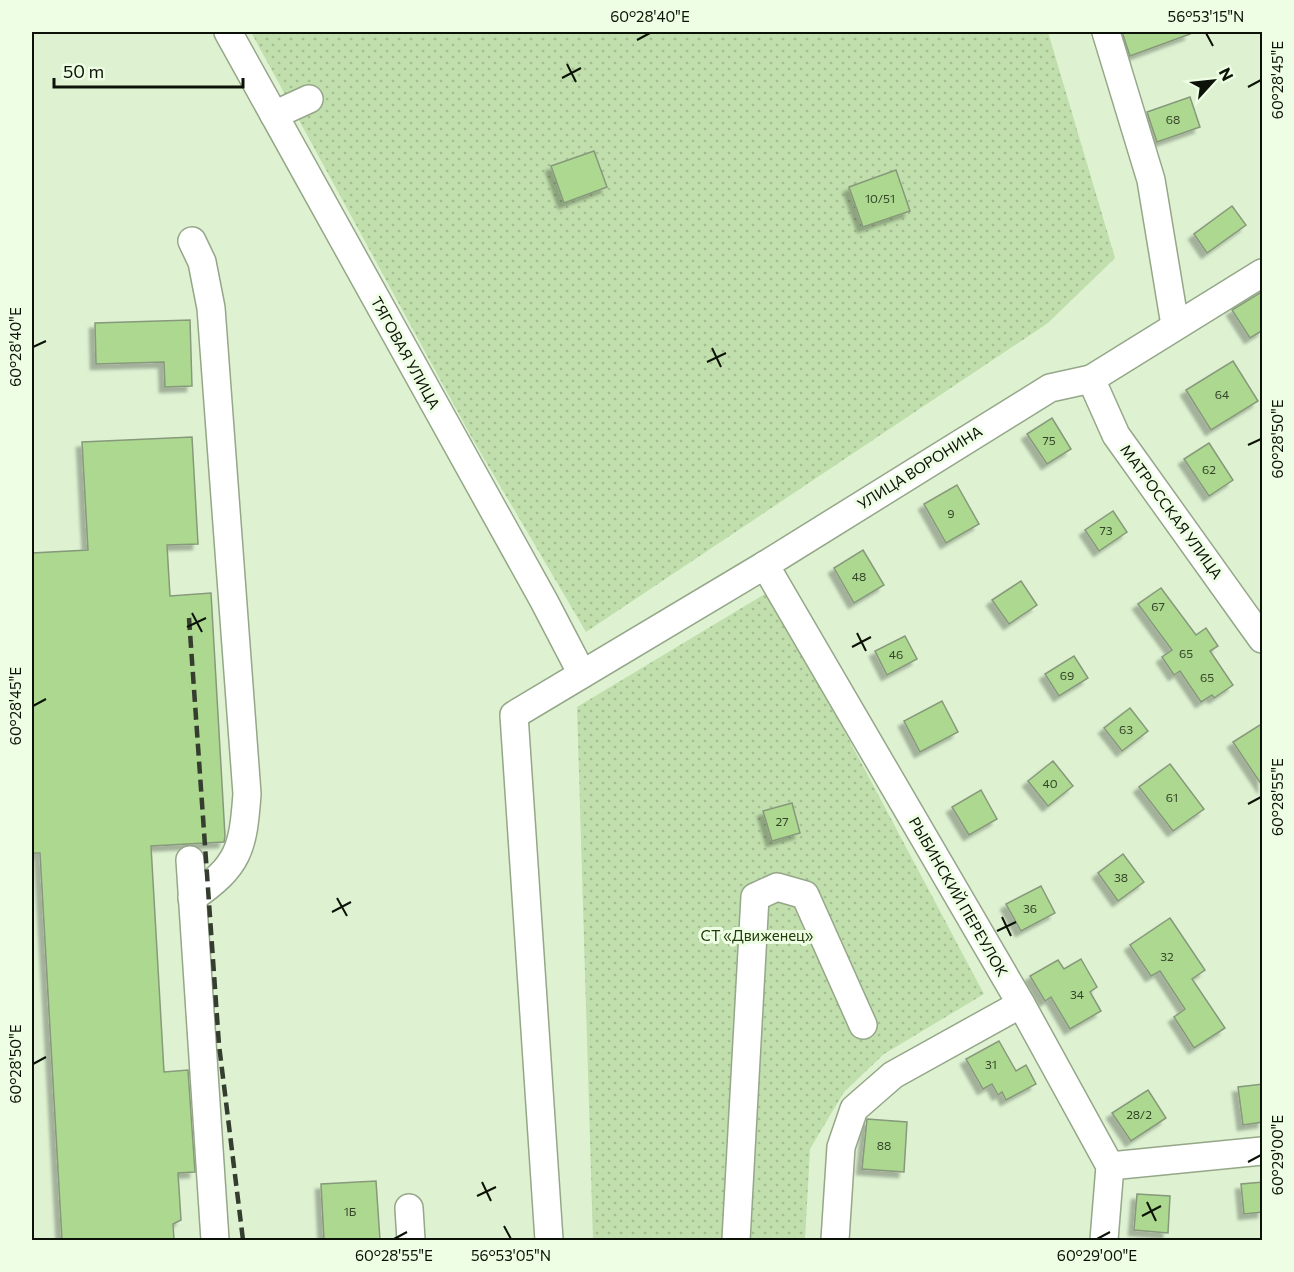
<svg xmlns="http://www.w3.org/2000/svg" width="1294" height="1272" viewBox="0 0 1294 1272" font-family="Commissioner,sans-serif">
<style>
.park{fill:url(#park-dots)}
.building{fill:#add890;stroke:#87997b;stroke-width:1.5;filter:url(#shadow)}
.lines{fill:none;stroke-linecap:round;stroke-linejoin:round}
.minor-casing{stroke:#94a789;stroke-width:30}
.minor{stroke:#fff;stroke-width:27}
.rail{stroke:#343d2e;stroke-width:4.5;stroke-dasharray:12 6;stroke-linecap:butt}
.ticks{fill:none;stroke:#0c1207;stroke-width:2}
.labels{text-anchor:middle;stroke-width:6;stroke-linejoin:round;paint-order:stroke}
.number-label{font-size:12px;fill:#344429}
.street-label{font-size:15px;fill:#0c1207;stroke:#eefee4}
.park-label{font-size:15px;fill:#213c08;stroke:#eefee4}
.neatline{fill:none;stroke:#0c1207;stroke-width:2}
.ticks-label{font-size:15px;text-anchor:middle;fill:#0c1207}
</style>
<defs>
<pattern id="park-dots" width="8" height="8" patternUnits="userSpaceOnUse" patternTransform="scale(1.5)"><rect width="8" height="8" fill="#c0dfac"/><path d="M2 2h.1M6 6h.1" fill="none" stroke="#a4be92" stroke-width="1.8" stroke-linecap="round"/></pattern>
<filter id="shadow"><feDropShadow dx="-5.5" dy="5.5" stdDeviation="1.5" flood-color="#0004"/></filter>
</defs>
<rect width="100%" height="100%" fill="#def2d2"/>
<g class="park">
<path d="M251,32H1048L1115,258L1048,323L586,632L472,438Z"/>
<path d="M770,591L984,994L884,1054L844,1092L810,1149L805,1240H593L577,707Z"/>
</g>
<g class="building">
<path d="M1122,32H1189L1190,34L1130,56Z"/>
<path d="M1190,97L1200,127L1157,142L1147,112Z"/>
<path d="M594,151L607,187L564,203L551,166Z"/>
<path d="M896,170L910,211L863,227L849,187Z"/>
<path d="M1232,206L1246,225L1207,253L1194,234Z"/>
<path d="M1263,291V330L1250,338L1232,310Z"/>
<path d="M190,320L192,386L165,387L164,362L96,364L95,323Z"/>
<path d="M1233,361L1258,401L1211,430L1186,390Z"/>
<path d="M1052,418L1071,449L1047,464L1027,434Z"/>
<path d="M192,437L198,544L167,545L170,596L211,593L225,836L224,842L151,846L164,1072L188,1070L195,1172L178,1173L181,1220L173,1224L174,1240H62L40,853H32V553L88,550L82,442Z"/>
<path d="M1209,443L1233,480L1209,496L1184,459Z"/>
<path d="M957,485L979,524L946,543L924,504Z"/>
<path d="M1113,511L1127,532L1099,551L1085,530Z"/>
<path d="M863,550L884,585L854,603L834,568Z"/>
<path d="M1021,581L1037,605L1009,624L992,600Z"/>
<path d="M1161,588L1196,635L1206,628L1218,646L1210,651L1233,685L1214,698L1212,695L1201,702L1180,671L1174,675L1162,657L1172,650L1138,604Z"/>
<path d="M905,636L917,659L887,675L875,651Z"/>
<path d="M1074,656L1088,678L1059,696L1045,674Z"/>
<path d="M942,701L958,732L920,752L904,721Z"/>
<path d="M1130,708L1148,731L1122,751L1104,728Z"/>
<path d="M1263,723V787L1233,742Z"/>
<path d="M1053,761L1073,786L1048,806L1028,781Z"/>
<path d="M1170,764L1204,809L1173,831L1139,787Z"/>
<path d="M981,790L997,819L969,835L952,807Z"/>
<path d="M792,803L800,833L772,841L763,811Z"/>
<path d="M1123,854L1144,882L1118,901L1098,873Z"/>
<path d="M1041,886L1055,913L1021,931L1006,904Z"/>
<path d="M1170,918L1205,970L1192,979L1225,1028L1194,1048L1174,1017L1185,1009L1160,971L1151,976L1130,945Z"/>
<path d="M1081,959L1097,987L1090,992L1101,1011L1070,1029L1051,997L1045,1001L1030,976L1058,960L1064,969Z"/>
<path d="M999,1041L1016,1071L1026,1065L1036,1084L1006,1100L1002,1092L998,1095L992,1084L983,1089L966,1059Z"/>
<path d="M1263,1084V1122L1243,1125L1238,1087Z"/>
<path d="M1148,1090L1166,1118L1131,1141L1112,1113Z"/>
<path d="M867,1119L907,1122L904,1172L862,1169Z"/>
<path d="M376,1181L380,1240H324L321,1184Z"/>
<path d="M1263,1182V1212L1244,1214L1241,1184Z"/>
<path d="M1137,1194L1170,1196L1168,1233L1134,1230Z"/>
</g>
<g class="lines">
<g class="minor-casing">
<g id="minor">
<path d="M228,32L544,601L582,674"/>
<path d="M1106,32L1151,180L1175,325"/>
<path d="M274,115L309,99"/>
<path d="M192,241L202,262L211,308L247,794C243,849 239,866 192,898"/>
<path d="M1091,379L1116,435L1262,639"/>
<path d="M765,565L1021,1004L1110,1166L1104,1240"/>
<path d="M190,860L215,1240"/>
<path d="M1110,1166L1262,1151"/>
<path d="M409,1208L411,1240"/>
<path d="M549,1240L514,715L765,565L1050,388L1091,379L1262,273"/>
<path d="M736,1240L755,897L777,887L805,895L863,1025"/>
<path d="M835,1240L841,1147L854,1109L893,1075L1021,1004"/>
</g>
</g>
<use href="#minor" class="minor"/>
<path class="rail" d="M189,618L219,1045L243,1240"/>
</g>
<path class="ticks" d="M1206,33L1213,46M637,40L650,33M567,64L576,82M562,78L581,68M1248,87L1261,80M33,347L46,341M712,348L721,367M707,362L726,353M1248,445L1261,439M192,613L202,632M187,627L206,618M857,633L866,651M852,647L871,637M33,706L46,699M1248,804L1261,797M337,898L347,916M332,912L351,902M1002,917L1011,936M997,931L1016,922M33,1064L46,1057M1248,1162L1261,1155M482,1182L491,1201M477,1196L496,1187M1147,1202L1156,1221M1142,1216L1161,1206M504,1226L511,1239M394,1239L407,1232M1097,1239L1110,1232"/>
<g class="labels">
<g class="number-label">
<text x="1173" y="124">68</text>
<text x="880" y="203">10/51</text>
<text x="1222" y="399">64</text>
<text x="1049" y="445">75</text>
<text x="1209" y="474">62</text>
<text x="951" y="518">9</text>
<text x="1106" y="535">73</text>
<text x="859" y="581">48</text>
<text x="1158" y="611">67</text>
<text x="1186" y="658">65</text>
<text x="896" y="659">46</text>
<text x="1067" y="680">69</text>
<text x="1207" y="682">65</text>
<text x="1126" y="734">63</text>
<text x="1050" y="788">40</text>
<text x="1172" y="802">61</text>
<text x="782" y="826">27</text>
<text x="1121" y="882">38</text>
<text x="1030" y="913">36</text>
<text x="1167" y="961">32</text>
<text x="1077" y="999">34</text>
<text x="991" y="1069">31</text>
<text x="1139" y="1119">28/2</text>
<text x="884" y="1150">88</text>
<text x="350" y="1216">1Б</text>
</g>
<g class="street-label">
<text transform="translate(405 353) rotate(61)" y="5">ТЯГОВАЯ УЛИЦА</text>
<text transform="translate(920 468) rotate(-32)" y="5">УЛИЦА ВОРОНИНА</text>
<text transform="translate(1171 512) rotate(54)" y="5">МАТРОССКАЯ УЛИЦА</text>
<text transform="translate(958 897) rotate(60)" y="5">РЫБИНСКИЙ ПЕРЕУЛОК</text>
</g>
<g class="park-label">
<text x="757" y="941">СТ «Движенец»</text>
</g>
</g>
<rect width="1294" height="1272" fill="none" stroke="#eefee4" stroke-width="66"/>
<g transform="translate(1213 81) rotate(63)" stroke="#eefee4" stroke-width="4.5" paint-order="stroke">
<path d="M0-4.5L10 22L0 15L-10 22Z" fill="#0c1207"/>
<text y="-9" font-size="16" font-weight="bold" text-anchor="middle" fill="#0c1207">N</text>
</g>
<path d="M54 78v9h189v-9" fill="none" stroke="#0c1207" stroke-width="3"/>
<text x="63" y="78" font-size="18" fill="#0c1207" stroke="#eefee4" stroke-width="4.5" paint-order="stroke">50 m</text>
<rect x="33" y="33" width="1228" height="1206" class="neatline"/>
<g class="ticks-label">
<text x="650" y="22">60°28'40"E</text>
<text x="1206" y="22">56°53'15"N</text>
<text transform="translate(1278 80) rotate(-90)" y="5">60°28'45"E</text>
<text transform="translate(16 347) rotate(-90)" y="5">60°28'40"E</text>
<text transform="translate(1278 439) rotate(-90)" y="5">60°28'50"E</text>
<text transform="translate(16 706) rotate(-90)" y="5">60°28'45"E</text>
<text transform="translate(1278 797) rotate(-90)" y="5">60°28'55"E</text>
<text transform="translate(16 1064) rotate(-90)" y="5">60°28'50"E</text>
<text transform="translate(1278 1155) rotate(-90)" y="5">60°29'00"E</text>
<text x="394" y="1261">60°28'55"E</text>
<text x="511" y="1261">56°53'05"N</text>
<text x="1097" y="1261">60°29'00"E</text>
</g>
</svg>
